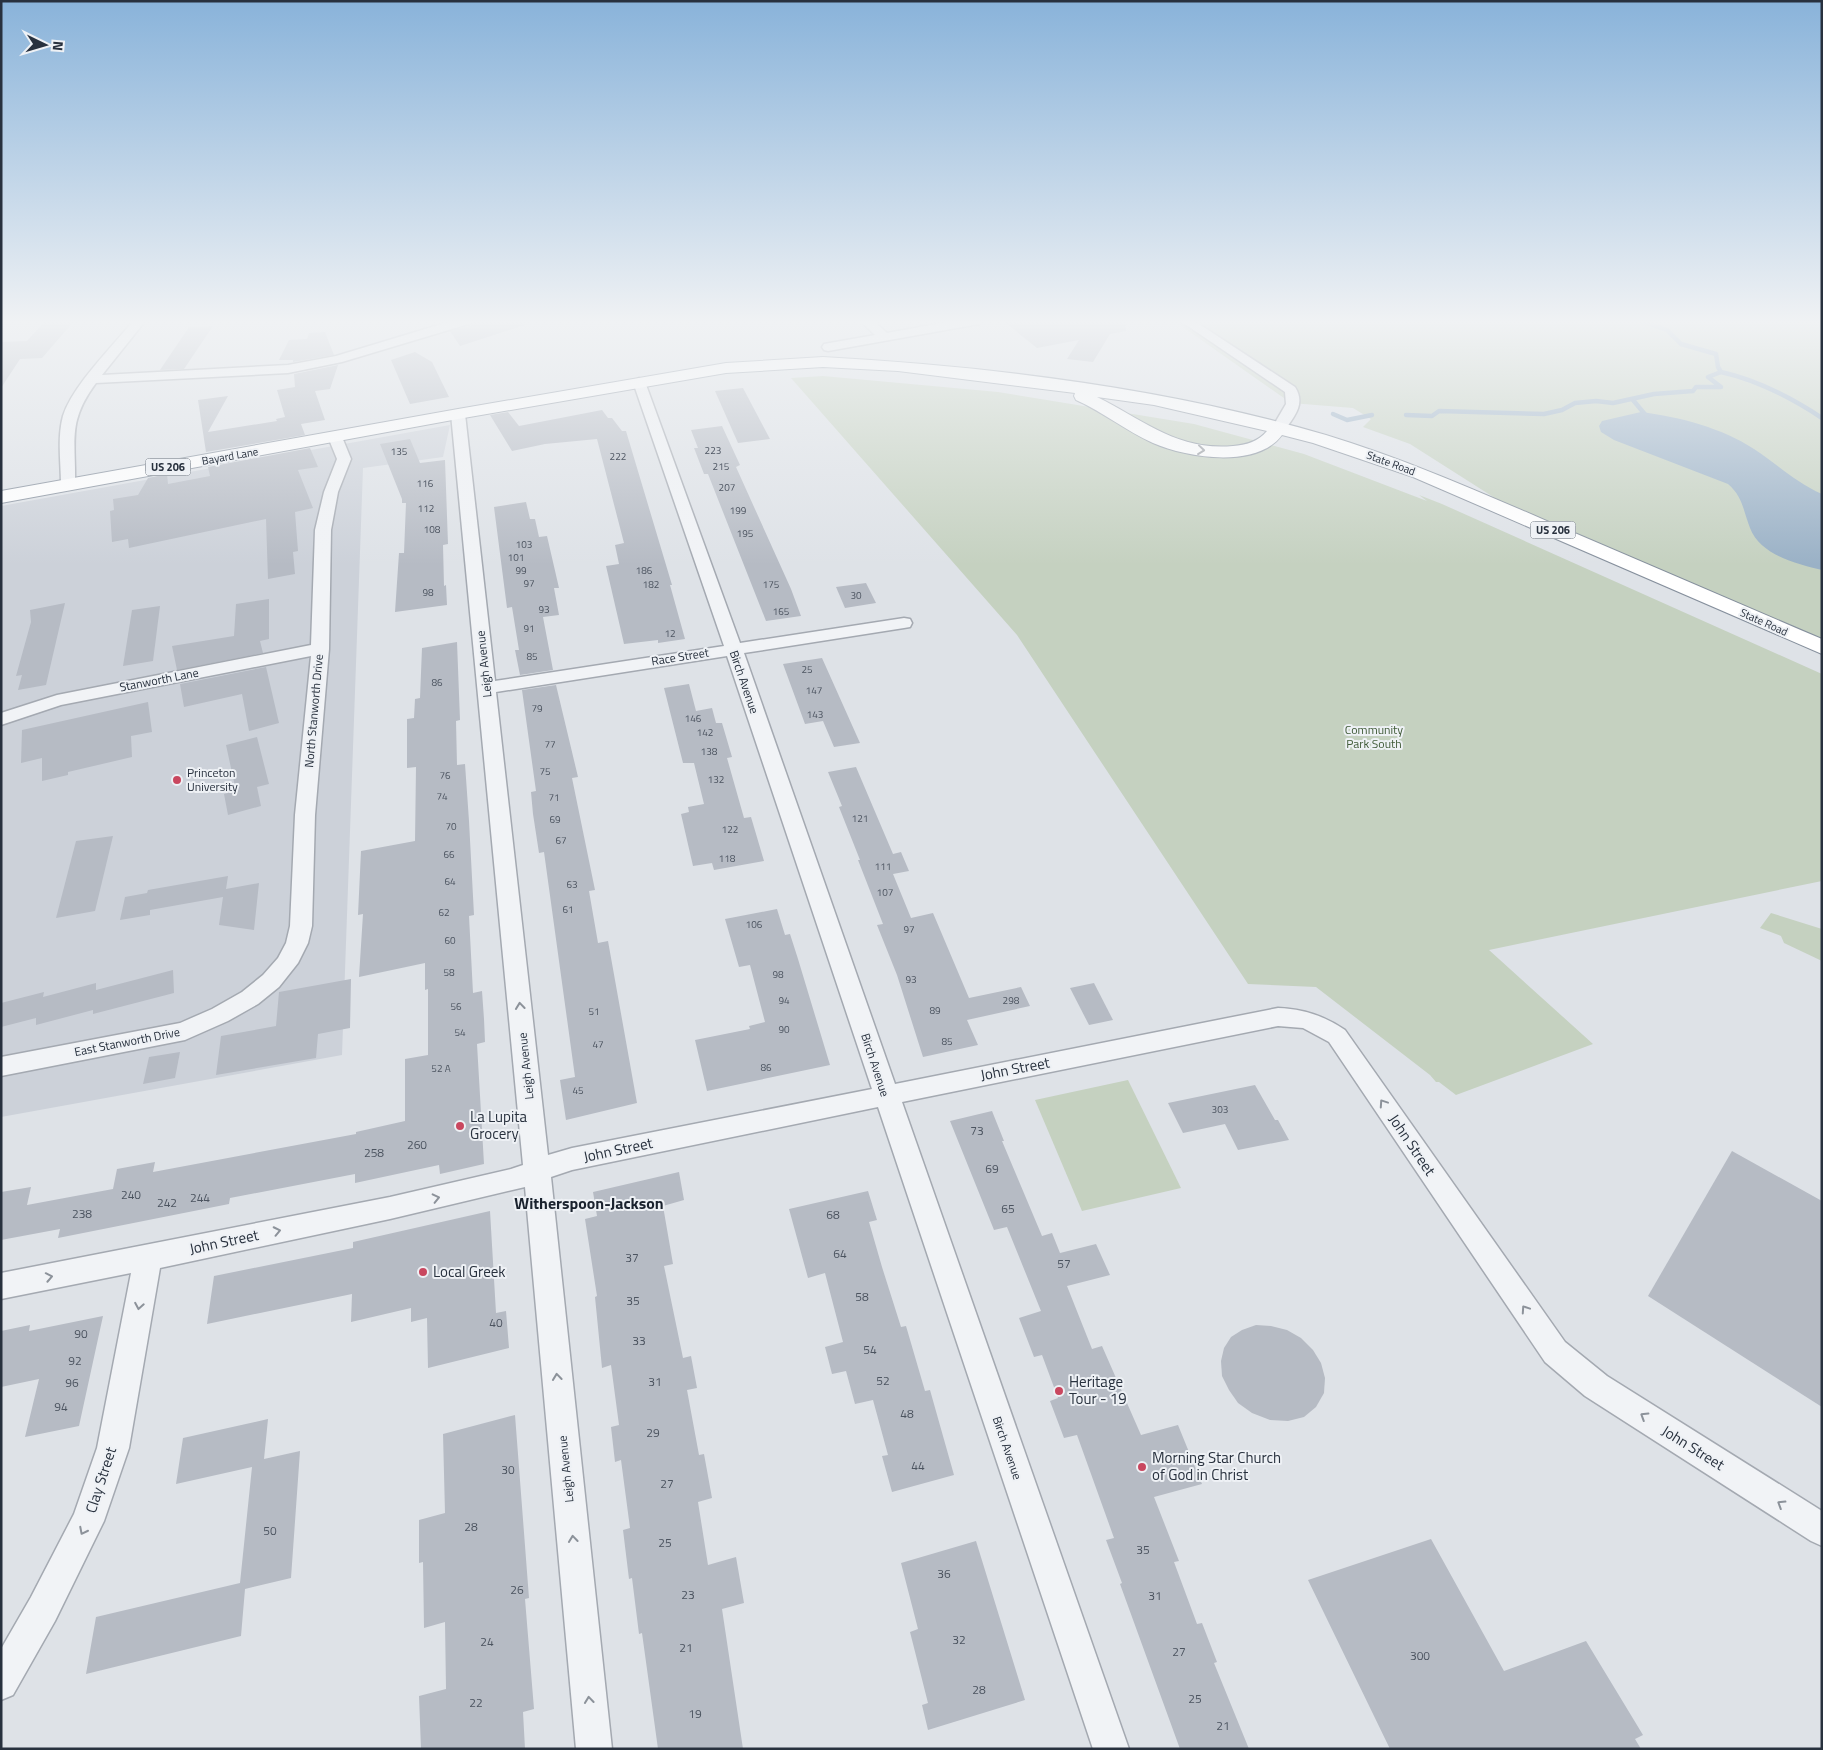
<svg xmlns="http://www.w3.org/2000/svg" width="1823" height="1750" viewBox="0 0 1823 1750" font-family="'Titillium Web',sans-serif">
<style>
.built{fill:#ccd1d9}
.green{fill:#c5d1c0}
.water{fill:#9ab1c6}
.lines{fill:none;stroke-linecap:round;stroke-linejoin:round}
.stream{stroke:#9ab1c6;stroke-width:4.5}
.building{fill:#b6bbc4}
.minor-casing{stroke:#a4a9b1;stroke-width:3}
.trunk-casing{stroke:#86909d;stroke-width:2}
.minor{fill:#f1f3f6;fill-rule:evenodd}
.trunk{fill:#fff;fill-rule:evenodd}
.oneway{stroke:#94989e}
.oneway2{stroke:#8c929a}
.poi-dot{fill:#c9475f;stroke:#eef1f5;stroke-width:2}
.labels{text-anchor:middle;stroke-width:4;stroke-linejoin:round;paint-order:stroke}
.number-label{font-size:10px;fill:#4c5460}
.far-street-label{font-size:11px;fill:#28313e;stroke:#eef1f5}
.shield{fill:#eef1f5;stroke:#636b75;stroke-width:1}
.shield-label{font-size:11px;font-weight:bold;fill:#28313e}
.street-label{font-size:12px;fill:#28313e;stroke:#eef1f5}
.park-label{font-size:12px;fill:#3e5936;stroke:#eef1f5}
.poi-label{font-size:12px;fill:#28313e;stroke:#eef1f5;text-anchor:start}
.near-number-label{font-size:12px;fill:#4c5460}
.near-street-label{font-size:15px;fill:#28313e;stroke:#eef1f5}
.near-poi-label{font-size:15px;fill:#28313e;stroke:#eef1f5;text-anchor:start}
.near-neighbourhood-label{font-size:16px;font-weight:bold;fill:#1a222e;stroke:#eef1f5}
</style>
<rect width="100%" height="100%" fill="#dee2e7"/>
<path class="built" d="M450,425L443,457L363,468L342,1055L1,1117V506Z"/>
<g class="green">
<path d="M1173,320H1822V641L1498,500L1410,444L1363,427L1371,419L1353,408L1291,403Z"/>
<path d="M823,376L998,392L1194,424L1304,454L1427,501L1419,495L1442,504L1822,674V881L1489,950L1593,1044L1456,1095L1439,1082H1436L1430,1075L1316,987L1248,984L1017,635L791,378Z"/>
<path d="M1771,913L1822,929V961L1784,943L1781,936L1760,928Z"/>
<path d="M1128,1080L1181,1188L1082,1211L1035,1100Z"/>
</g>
<path class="water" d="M1641,412C1680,417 1722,428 1754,449C1777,464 1796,483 1822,494V570C1797,564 1760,555 1750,528C1743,510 1743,497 1728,484L1614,440L1601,432L1599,426L1602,421Z"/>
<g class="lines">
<g class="stream">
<path d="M1639,320L1667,330L1681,344L1716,354L1718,367L1721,372C1758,380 1790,397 1822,418"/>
<path d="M1633,400L1648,418"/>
<path d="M1333,414L1347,420L1372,415"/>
<path d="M1406,415L1432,416L1439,411L1544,414L1562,410L1575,403L1596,401L1613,403L1654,394L1693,391L1696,387H1721L1708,377L1721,372"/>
</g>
</g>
<g class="building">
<path d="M46,320H75L42,358L20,359L1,388V342L27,341Z"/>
<path d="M476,320H525V325L460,346L450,331L473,325Z"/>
<path d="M1002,320H1125L1126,331L1110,334L1093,362L1067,359L1079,340L1037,348Z"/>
<path d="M213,326L184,369L160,370L189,327Z"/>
<path d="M325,332L334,355L293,362V360H279L289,340L307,339L309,333Z"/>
<path d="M415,352L432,362L449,397L410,404L391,360Z"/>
<path d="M338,365L330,389L315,391L325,420L301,424L305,435L206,452L198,400L228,396L208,432L277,421L276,419L285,417L277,390L295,387L294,374Z"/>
<path d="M743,388L770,439L738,443L715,391Z"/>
<path d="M602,410L608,418H612L622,431H626L672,585H670L685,639L658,643V640L624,644L606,566L619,564L615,545L624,543L597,439L545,444L512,451L490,415L508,412L519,426Z"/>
<path d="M722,426L740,465L736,467L791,589L801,616L766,621L708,474H704L694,448H698L691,430Z"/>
<path d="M410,439L420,463L445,460L448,544L443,545L444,586L446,585L447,605L395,612L399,553H404L406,503H402V499L380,444Z"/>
<path d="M310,448L318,467L298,470L313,508L295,512L298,551L293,552L295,574L268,579L266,519L129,548L128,539L112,542L110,511L114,510L113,499L138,495L148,478L167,474L168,484L210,476L208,467Z"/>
<path d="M526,502L530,519H535L539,537L547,536L559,588H554L559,615L543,617L553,670L520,675L515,650H519L512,607L507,608L494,507Z"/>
<path d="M866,583L876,603L845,608L836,587Z"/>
<path d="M269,599V639L260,641L263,653L177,670L172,646L234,636L236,604Z"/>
<path d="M65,603L46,685L18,690L22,675L16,676L31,622L30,610Z"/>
<path d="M160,606L153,661L123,666L132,610Z"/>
<path d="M457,642L460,720L456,721L457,765L465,764L469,821L474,915L469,916L473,993L482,991L484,1019L485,1042L477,1044L484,1164L440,1174L439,1165L355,1183V1174L230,1198L229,1204L58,1238L60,1229L1,1240V1192L31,1187L27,1205L113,1189L117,1169L155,1162L153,1172L356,1134V1132L405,1121V1059L428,1055V989L425,990V963L359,977L363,914L358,915L361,851L415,841L416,767L407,768V719L414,718L415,699L420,698L422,648Z"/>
<path d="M822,658L860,743L834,747L823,721L805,724L783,664Z"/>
<path d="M266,667L279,723L249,731L242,694L184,707L180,684Z"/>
<path d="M689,684L696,711L712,708L716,723H722L732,757L727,758L744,818L751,817L764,861L714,870L712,863L693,866L681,814L689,812L688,807L704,804L694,763H683L664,688Z"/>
<path d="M556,685L578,777L572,778L595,890L589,891L598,943L608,941L637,1103L566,1120L560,1080L575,1077L544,852L539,853L533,814L531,792L536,791L522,690Z"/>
<path d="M148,702L152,732L131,736L132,757L68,772V775L42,781V758L21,763L22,730Z"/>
<path d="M257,737L269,784L257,787L261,806L228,815L224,794L236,791L226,745Z"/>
<path d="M856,767L893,854L901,852L909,871L893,874L911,918L933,913L969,998L1021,987L1030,1006L967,1020L978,1045L923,1057L897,975L877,925L883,924L858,860H860L839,807L842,806L828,772Z"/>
<path d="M113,836L95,911L56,918L76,841Z"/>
<path d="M228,876L226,889L259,883L254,930L219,925L223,897L150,910V915L120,920L125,897L147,893L148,890Z"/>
<path d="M777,909L785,935L790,934L798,959L830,1065L707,1091L695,1040L750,1029L749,1026L765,1022L750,965L739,967L725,919Z"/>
<path d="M173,970L174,993L93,1014V1010L36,1025V1018L1,1027V1003L44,992L43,997L96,983V990Z"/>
<path d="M351,979L350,1028L318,1034L316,1058L216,1075L221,1036L276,1026L279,992Z"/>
<path d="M1094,983L1113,1020L1089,1025L1070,988Z"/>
<path d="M180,1052L175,1078L143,1084L149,1057Z"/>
<path d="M1255,1085L1275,1120H1278L1289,1140L1238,1150L1225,1124L1183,1133L1168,1103Z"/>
<path d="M992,1111L1004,1141H1002L1042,1236L1052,1233L1060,1253L1096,1244L1110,1275L1067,1286L1092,1349L1102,1346L1141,1435L1178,1425L1202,1484L1154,1497L1179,1561L1174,1562L1197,1624L1202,1623L1217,1662L1214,1663L1249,1749H1180L1120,1584L1122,1583L1106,1540L1114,1538L1077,1435L1064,1438L1050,1401L1058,1398L1042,1355L1034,1357L1019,1318L1041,1311L1007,1227L994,1230L950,1121Z"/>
<path d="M1732,1151L1822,1201V1407L1648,1296Z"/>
<path d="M679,1172L684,1200L663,1206L673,1264L664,1266L683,1358L691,1356L697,1388L687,1390L699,1455L704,1454L712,1498L698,1502L708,1565L736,1557L744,1603L722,1609L743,1749H658L642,1633L639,1634L632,1578L629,1579L623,1530L630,1528L621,1460L615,1462L611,1427L619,1425L611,1365L602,1368L595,1297L597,1296L585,1219L597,1216L593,1192Z"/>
<path d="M868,1191L877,1220L869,1222L882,1267L901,1327L906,1326L925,1391L930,1390L954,1475L892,1492L882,1456L888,1455L873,1400L855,1404L846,1371L832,1374L825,1347L843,1342L825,1273L808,1278L789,1209Z"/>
<path d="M490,1211L496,1313L506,1311L509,1348L428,1368L427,1318L411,1322V1308L351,1322L352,1294L207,1324L214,1276L353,1248V1242Z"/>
<path d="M103,1316L79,1426L25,1437L39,1379L1,1387V1331L30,1325L29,1331Z"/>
<path d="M1256,1325L1271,1326L1287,1330L1301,1338L1313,1350L1321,1363L1325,1378L1324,1393L1316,1407L1304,1417L1288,1421L1270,1420L1252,1413L1238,1403L1229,1390L1222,1376L1221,1361L1224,1348L1231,1337L1242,1330Z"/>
<path d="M515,1415L529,1598L525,1599L534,1709L523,1712L525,1749H421L419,1696L446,1689L445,1622L424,1628L423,1562L419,1563V1520L445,1513L443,1434Z"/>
<path d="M268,1419L264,1459L300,1451L291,1578L245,1589L241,1636L86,1674L96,1617L240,1583L252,1467L176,1484L183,1438Z"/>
<path d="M1431,1539L1504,1671L1586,1641L1643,1735L1635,1739L1641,1749H1390L1308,1580Z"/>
<path d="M976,1541L1025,1700L928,1730L922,1705L928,1703L910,1632L918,1629L901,1563Z"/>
</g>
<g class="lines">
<g class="minor-casing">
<g id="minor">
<path d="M134,320H146L102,375L288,365L336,356L455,320H474L472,323L342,362L288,373L96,383C67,422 76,440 75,485L73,488H63L61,485C61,463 57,438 63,416C73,385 113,346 134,320Z"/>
<path d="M859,320H872L887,333L958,320H985L979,324L828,351L824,350L822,347L824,344L875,335Z"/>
<path d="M1179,320H1193L1295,387C1306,404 1294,417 1284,431H1274L1272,428L1286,404L1285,392Z"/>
<path d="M639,378L645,382L740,643L904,618L910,619L912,623L910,627L904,628L744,653L895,1084L1278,1008C1304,1009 1324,1016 1345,1030L1565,1342L1607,1376L1822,1511V1546L1811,1541L1585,1396L1545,1362L1329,1042L1303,1028L1278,1026L902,1102L1129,1749H1093L878,1107L572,1170L551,1177L612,1749H576L525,1187L390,1219L160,1268L129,1448L104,1521L55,1621L13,1695L1,1700V1649L31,1597L74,1514L97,1448L131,1273L1,1299V1273L390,1197L511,1169L523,1165L451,414L458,410L465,414L495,681L724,646L633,382ZM727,656L872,1089L572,1148L548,1155L496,692Z"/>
<path d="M335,433L342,437L351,459L338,492L331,530L329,649L315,815L312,926L308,943L298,963L279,987L258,1004L228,1021L185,1040L1,1076V1057L180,1023L212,1009L242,992L263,975L278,958L286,943L290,926L295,815L311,656L61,705L1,725V713L57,695L311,645L315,530L324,492L337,459L328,437Z"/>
</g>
</g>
<g class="trunk-casing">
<path id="trunk" d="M823,357C988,366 1167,388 1326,435C1405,459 1480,492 1556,525C1645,563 1733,601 1822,639V654L1413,477L1313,443L1282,435C1257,469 1187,458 1153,443C1126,431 1103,412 1076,400L1074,396L1075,393L898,371L823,367L726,373L458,419L1,503V491L458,409L726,363ZM1097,397L1154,405L1267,431C1258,442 1246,445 1233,446C1177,451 1144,420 1097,397Z"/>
</g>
<use href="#minor" class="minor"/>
<use href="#trunk" class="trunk"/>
</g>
<defs><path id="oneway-chevron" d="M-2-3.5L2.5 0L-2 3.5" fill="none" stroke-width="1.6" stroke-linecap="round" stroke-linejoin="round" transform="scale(1.25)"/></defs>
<use class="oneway" href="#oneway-chevron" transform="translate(1201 450) rotate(6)"/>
<g class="oneway2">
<use href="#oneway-chevron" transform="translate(520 1006) rotate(-96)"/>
<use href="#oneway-chevron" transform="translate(1383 1103) rotate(-124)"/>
<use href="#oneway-chevron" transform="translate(436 1198) rotate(-13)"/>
<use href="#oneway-chevron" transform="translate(277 1231) rotate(-12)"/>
<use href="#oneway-chevron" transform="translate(49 1277) rotate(-11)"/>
<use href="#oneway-chevron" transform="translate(139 1306) rotate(100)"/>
<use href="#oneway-chevron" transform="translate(1525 1309) rotate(-124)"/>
<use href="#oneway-chevron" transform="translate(557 1377) rotate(-96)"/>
<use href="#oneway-chevron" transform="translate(1644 1416) rotate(-148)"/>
<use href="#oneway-chevron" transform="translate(1781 1504) rotate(-148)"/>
<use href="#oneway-chevron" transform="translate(83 1531) rotate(117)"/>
<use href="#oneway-chevron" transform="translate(573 1539) rotate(-96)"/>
<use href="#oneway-chevron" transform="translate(589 1700) rotate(-96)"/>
</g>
<linearGradient id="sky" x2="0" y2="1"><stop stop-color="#89b3da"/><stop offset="0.57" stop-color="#f0f2f4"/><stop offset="1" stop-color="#f0f2f4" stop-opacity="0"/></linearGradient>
<rect width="1823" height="565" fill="url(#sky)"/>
<g class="poi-dot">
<circle cx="177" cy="780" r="5"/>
<circle cx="460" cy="1126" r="5"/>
<circle cx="423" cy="1272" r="5"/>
<circle cx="1059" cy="1391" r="5"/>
<circle cx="1142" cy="1467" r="5"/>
</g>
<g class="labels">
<g class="number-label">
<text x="713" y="454">223</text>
<text x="399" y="455">135</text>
<text x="618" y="460">222</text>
<text x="721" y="470">215</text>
<text x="425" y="487">116</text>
<text x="727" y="491">207</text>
<text x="426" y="512">112</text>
<text x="738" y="514">199</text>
<text x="432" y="533">108</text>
<text x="745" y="537">195</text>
<text x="524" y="548">103</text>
<text x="516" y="561">101</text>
<text x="521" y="574">99</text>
<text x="644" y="574">186</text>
<text x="529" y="587">97</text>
<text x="651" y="588">182</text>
<text x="771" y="588">175</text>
<text x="428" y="596">98</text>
<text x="856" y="599">30</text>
<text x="544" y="613">93</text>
<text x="781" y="615">165</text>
<text x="529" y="632">91</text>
<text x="670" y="637">12</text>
<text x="532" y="660">85</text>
<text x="807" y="673">25</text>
<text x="437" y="686">86</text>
<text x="814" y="694">147</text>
<text x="537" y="712">79</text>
<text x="815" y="718">143</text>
<text x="693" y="722">146</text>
<text x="705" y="736">142</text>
<text x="550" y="748">77</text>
<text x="709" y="755">138</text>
<text x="545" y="775">75</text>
<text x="445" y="779">76</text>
<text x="716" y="783">132</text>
<text x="442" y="800">74</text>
<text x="554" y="801">71</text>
<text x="860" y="822">121</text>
<text x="555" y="823">69</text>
<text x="451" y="830">70</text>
<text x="730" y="833">122</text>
<text x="561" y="844">67</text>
<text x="449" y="858">66</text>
<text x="727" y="862">118</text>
<text x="883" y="870">111</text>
<text x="450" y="885">64</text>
<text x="572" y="888">63</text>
<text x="885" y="896">107</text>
<text x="568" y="913">61</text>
<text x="444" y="916">62</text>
<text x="754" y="928">106</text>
<text x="909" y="933">97</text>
<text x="450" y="944">60</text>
<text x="449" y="976">58</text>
<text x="778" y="978">98</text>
<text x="911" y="983">93</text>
<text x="784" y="1004">94</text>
<text x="1011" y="1004">298</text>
<text x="456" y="1010">56</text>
<text x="935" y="1014">89</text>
<text x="594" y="1015">51</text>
<text x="784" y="1033">90</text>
<text x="460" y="1036">54</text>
<text x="947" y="1045">85</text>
<text x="598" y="1048">47</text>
<text x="766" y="1071">86</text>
<text x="441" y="1072">52 A</text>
<text x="578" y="1094">45</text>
<text x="1220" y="1113">303</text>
</g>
<g class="far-street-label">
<text transform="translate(230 456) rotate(-10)" y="4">Bayard Lane</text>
<text transform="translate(1391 463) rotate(20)" y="4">State Road</text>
<text transform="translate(1764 622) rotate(24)" y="4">State Road</text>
</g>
<g class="shield">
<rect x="145.5" y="458.5" width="45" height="17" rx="4"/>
<rect x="1530.5" y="521.5" width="45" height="17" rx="4"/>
</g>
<g class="shield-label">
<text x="168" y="471">US 206</text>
<text x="1553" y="534">US 206</text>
</g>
<g class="street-label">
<text transform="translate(680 657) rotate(-9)" y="4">Race Street</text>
<text transform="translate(484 664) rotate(-96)" y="4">Leigh Avenue</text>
<text transform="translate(159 680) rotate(-11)" y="4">Stanworth Lane</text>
<text transform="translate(744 682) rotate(71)" y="4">Birch Avenue</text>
<text transform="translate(314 711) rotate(-85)" y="4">North Stanworth Drive</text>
<text transform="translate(127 1042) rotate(-11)" y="4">East Stanworth Drive</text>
<text transform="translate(875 1065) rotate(72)" y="4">Birch Avenue</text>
<text transform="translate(526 1066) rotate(-96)" y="4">Leigh Avenue</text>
<text transform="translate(1007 1448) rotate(71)" y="4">Birch Avenue</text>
<text transform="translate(566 1469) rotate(-96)" y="4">Leigh Avenue</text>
</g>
<g class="park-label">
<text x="1374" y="734">Community<tspan x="1374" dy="14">Park South</tspan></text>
</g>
<g class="poi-label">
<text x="187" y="777">Princeton<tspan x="187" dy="14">University</tspan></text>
</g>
<g class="near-number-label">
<text x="977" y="1135">73</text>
<text x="417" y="1149">260</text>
<text x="374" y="1157">258</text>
<text x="992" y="1173">69</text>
<text x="131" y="1199">240</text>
<text x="200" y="1202">244</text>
<text x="167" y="1207">242</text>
<text x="1008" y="1213">65</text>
<text x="82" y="1218">238</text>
<text x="833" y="1219">68</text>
<text x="840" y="1258">64</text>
<text x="632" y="1262">37</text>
<text x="1064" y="1268">57</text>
<text x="862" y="1301">58</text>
<text x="633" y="1305">35</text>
<text x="496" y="1327">40</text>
<text x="81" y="1338">90</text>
<text x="639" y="1345">33</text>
<text x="870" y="1354">54</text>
<text x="75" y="1365">92</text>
<text x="883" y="1385">52</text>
<text x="655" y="1386">31</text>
<text x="72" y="1387">96</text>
<text x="61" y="1411">94</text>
<text x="907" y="1418">48</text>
<text x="653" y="1437">29</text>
<text x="918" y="1470">44</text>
<text x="508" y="1474">30</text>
<text x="667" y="1488">27</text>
<text x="471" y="1531">28</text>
<text x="270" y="1535">50</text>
<text x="665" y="1547">25</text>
<text x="1143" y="1554">35</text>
<text x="944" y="1578">36</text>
<text x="517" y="1594">26</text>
<text x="688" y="1599">23</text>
<text x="1155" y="1600">31</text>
<text x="959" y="1644">32</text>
<text x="487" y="1646">24</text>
<text x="686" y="1652">21</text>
<text x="1179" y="1656">27</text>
<text x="1420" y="1660">300</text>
<text x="979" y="1694">28</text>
<text x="1195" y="1703">25</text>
<text x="476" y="1707">22</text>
<text x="695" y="1718">19</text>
<text x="1223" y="1730">21</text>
</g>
<g class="near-street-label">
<text transform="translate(1015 1069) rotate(-11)" y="5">John Street</text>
<text transform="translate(1412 1145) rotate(56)" y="5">John Street</text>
<text transform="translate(618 1150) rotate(-12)" y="5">John Street</text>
<text transform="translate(224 1242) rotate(-12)" y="5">John Street</text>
<text transform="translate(1693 1448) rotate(32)" y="5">John Street</text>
<text transform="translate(101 1480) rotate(-72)" y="5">Clay Street</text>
</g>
<g class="near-poi-label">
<text x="470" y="1122">La Lupita<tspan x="470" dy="17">Grocery</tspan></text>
<text x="433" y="1277">Local Greek</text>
<text x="1069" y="1387">Heritage<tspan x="1069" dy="17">Tour - 19</tspan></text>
<text x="1152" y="1463">Morning Star Church<tspan x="1152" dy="17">of God in Christ</tspan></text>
</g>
<g class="near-neighbourhood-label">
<text x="589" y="1209">Witherspoon-Jackson</text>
</g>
</g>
<rect width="1823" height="1750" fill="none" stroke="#28313e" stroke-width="5"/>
<g transform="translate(45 45) rotate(95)" stroke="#eef1f5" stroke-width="4" paint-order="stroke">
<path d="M0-4L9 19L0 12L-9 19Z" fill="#28313e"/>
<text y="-8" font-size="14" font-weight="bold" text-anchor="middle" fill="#28313e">N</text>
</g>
</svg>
